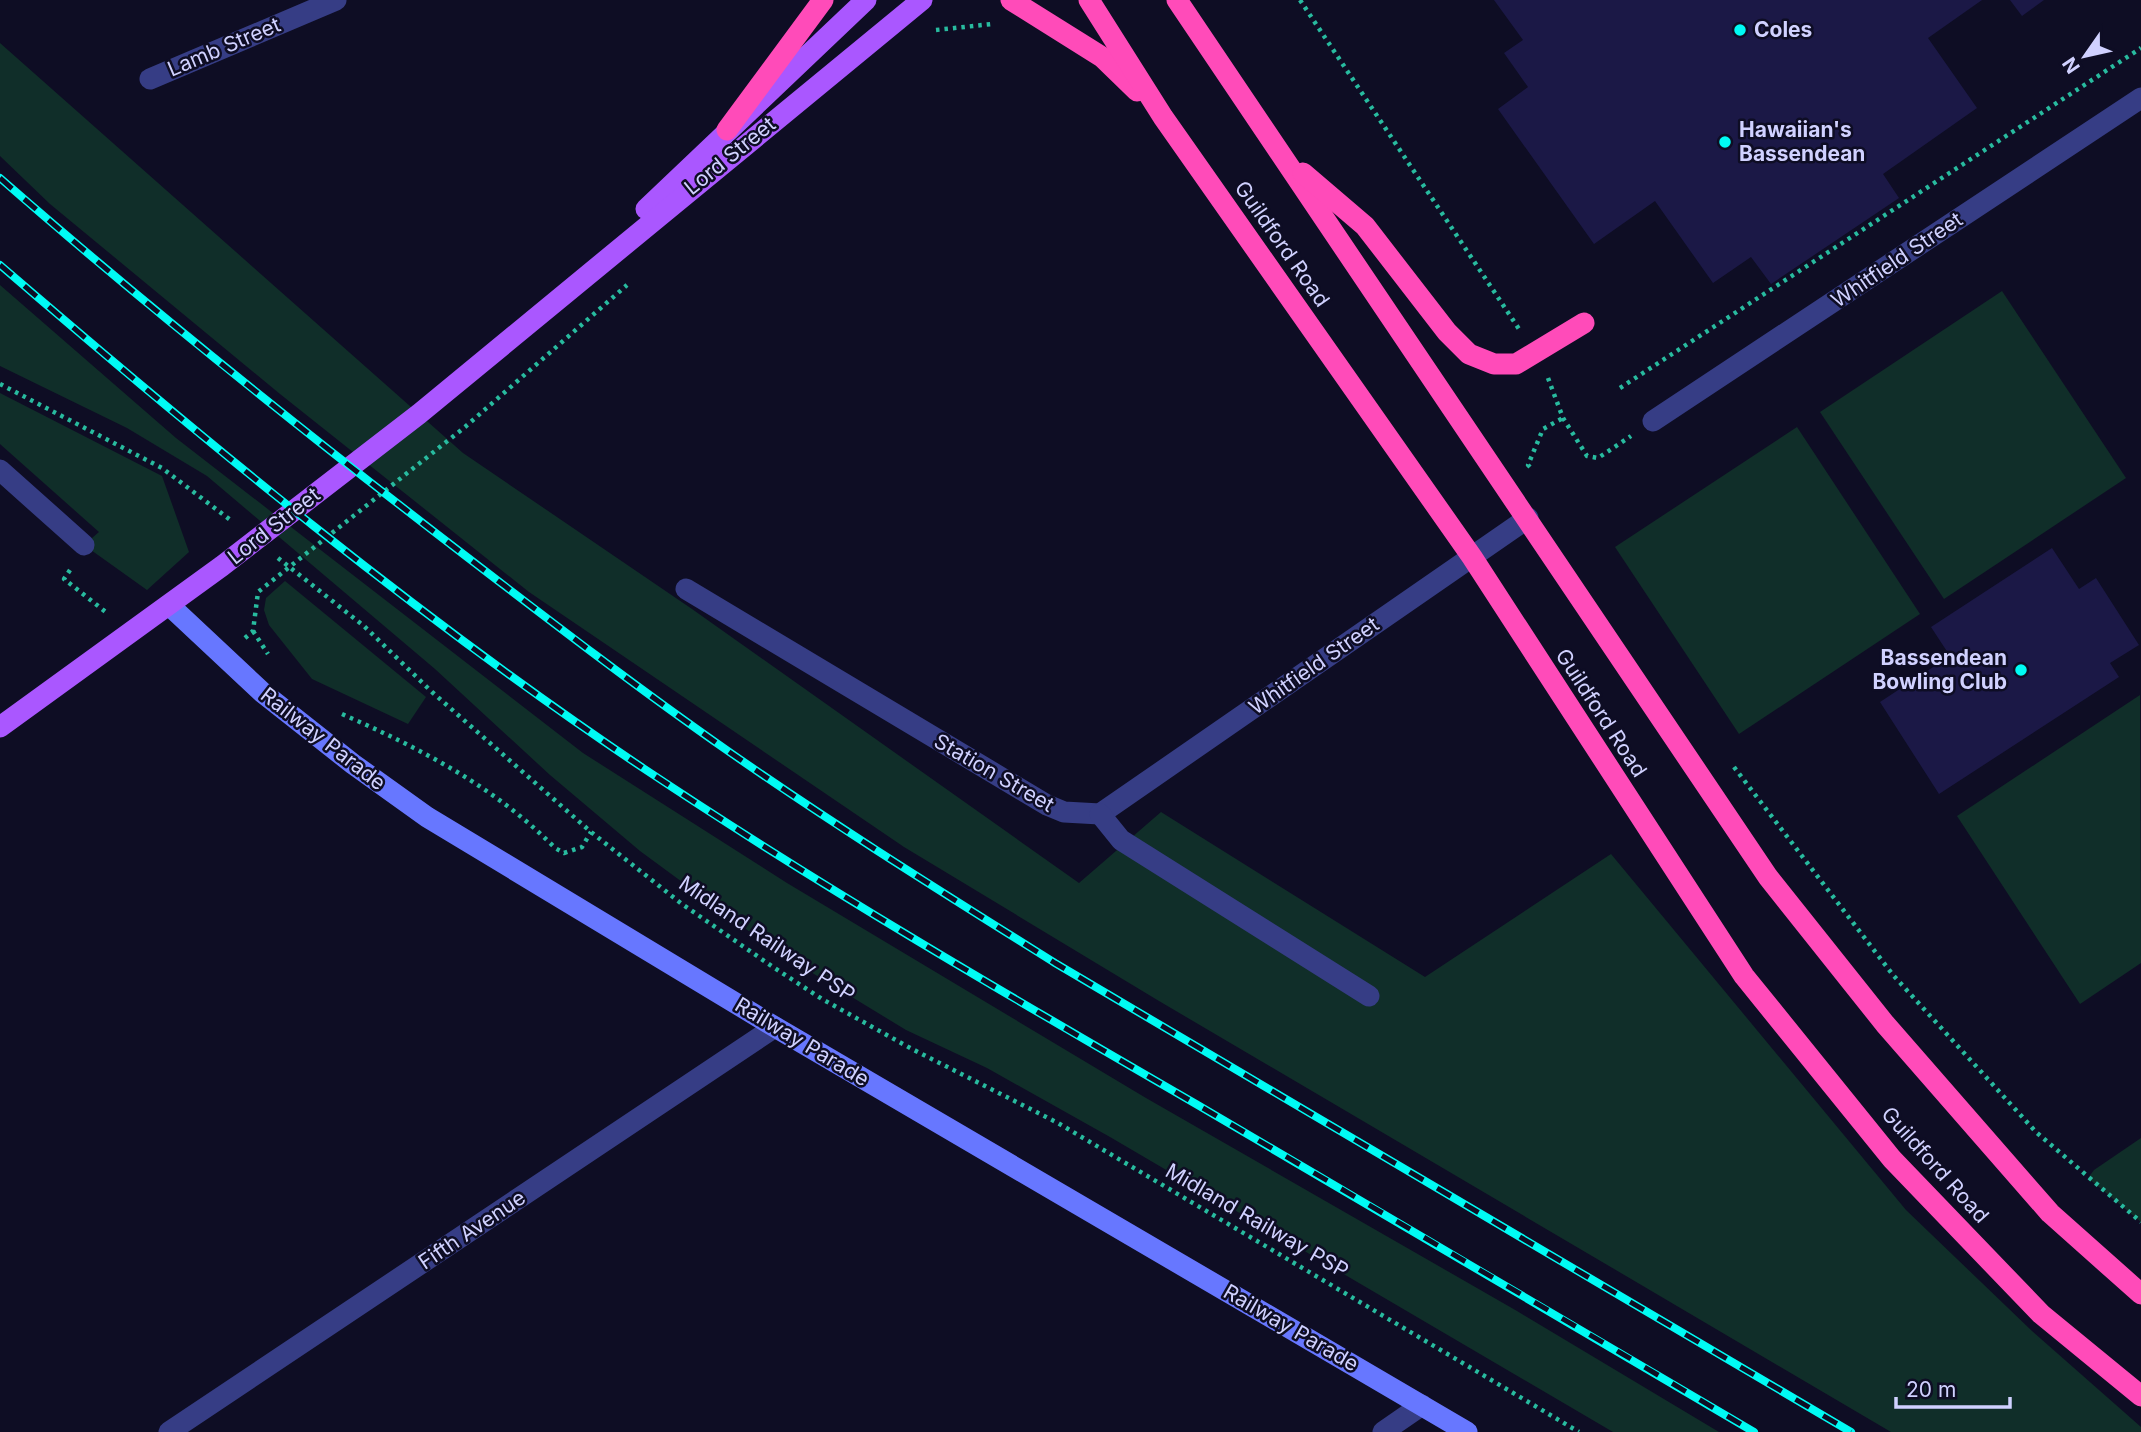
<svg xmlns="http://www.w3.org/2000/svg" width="2141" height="1432" viewBox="0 0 2141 1432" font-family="Inter,sans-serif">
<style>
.green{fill:#102e29}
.building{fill:#1b1846}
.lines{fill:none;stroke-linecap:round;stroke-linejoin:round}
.path{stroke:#28bb9f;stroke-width:4.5;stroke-dasharray:3.5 5;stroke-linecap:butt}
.street{stroke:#363d85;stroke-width:21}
.secondary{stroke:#6777ff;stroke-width:21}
.primary{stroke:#aa57ff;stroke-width:21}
.highway{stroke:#ff4bb9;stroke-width:21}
.rail-casing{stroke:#00fbf4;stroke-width:8}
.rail{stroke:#0e0d24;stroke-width:5;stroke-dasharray:16;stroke-linecap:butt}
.poi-dot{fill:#00fbf4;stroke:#0e0d24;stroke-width:2.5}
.labels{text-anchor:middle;stroke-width:5;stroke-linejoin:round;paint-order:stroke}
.poi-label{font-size:21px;font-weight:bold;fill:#d0d1ff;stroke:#0e0d24;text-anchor:start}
.street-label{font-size:21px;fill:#d0d1ff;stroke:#0e0d24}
</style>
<rect width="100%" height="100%" fill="#0e0d24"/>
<g class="green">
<path d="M0,43L463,453L692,609L1079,883L1161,812L1425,977L1611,854L1906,1210L2032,1331L2141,1427V1432H1891L1159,1001L904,847L529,592L280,394L50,204L0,156Z"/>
<path d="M0,285L176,438L583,753L787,883L1146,1098L1517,1311L1719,1432H1613L1110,1137L987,1068L906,1030L773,949L640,851L550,775L435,669L207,476L127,428L0,366Z"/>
<path d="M2002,291L2126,478L1944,599L1820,412Z"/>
<path d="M0,393L162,476L189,552L147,590L84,545L99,532L0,444Z"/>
<path d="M1797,427L1920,614L1739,734L1615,547Z"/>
<path d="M285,581L426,697L408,724L312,679L269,625L264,610L266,598Z"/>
<path d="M2140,695L2141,963L2080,1004L1957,816Z"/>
<path d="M2141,1138V1222L2088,1178L2094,1170Z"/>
</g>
<g class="building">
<path d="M1494,0H1982L1928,38L1977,108L1883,174L1899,198L1771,284L1751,257L1713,283L1655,201L1594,244L1498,109L1528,87L1504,53L1523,40Z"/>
<path d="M2010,0H2044L2022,16Z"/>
<path d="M2052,548L2079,589L2096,578L2139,645L2110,663L2119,677L1939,794L1880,702L1950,656L1931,627Z"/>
</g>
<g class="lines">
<g class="path">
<path d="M1300,0L1519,329"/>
<path d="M936,30L992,24"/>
<path d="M1548,378L1563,418L1587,456L1598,458L1631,436"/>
<path d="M0,384L162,468L233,522"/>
<path d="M1620,388L2141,48"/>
<path d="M1530,467L1528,465L1543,429L1563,418"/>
<path d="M278,558L364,626L432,692L591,832L682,904L773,967L822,999L912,1049L1058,1123L1579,1432"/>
<path d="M70,570L64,579L107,613"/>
<path d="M253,631L268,654"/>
<path d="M245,638L253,631L258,592L465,427L627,285"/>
<path d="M342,714C421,749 494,786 555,848L564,853L582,847L591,832"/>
<path d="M1734,767L1893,975L2036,1132L2141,1222"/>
</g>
<g class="street">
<path d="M150,79L336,0"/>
<path d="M1653,421L2141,98"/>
<path d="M0,470L84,545"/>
<path d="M686,589L1047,805L1064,812L1100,814L1528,518"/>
<path d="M1100,814L1121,840L1369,996"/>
<path d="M169,1432L775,1027"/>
<path d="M1383,1432L1422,1405"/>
</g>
<path class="secondary" d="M169,605L263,693L353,764L427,817L775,1027L1467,1432"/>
<g class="primary">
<path d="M646,209L866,0"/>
<path d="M0,727L222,566L419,414L922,0"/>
</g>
<g class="highway">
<path d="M1011,0L1102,57L1137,91"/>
<path d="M1089,0L1163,117L1472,557L1744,976L1892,1159L2041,1314L2141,1396"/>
<path d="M1177,0L1768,877L1885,1024L2050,1213L2141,1294"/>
<path d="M727,130L823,0"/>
<path d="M1303,173L1365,226L1447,332L1469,354L1494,364H1516L1584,323"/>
</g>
<g class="rail-casing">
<g id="rail">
<path d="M0,178C151,310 308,435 467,557C553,623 639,689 728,751C834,825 945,894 1055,963L1851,1432"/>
<path d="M0,265C207,443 416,616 643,768C823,888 1009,996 1196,1104C1383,1213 1569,1322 1754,1432"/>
</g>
</g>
<use href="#rail" class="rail"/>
</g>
<g class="poi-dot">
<circle cx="1740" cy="30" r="7"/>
<circle cx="1725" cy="142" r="7"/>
<circle cx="2021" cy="670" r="7"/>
</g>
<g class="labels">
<g class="poi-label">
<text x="1754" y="37">Coles</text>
<text x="1739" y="137">Hawaiian's<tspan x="1739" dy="24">Bassendean</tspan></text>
<text x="2007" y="665" text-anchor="end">Bassendean<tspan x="2007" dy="24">Bowling Club</tspan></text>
</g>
<g class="street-label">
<text transform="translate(224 47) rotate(-23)" y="7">Lamb Street</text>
<text transform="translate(730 156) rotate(-39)" y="7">Lord Street</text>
<text transform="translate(1282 244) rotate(55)" y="7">Guildford Road</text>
<text transform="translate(1897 260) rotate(-34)" y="7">Whitfield Street</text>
<text transform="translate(274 526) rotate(-38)" y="7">Lord Street</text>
<text transform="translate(1314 666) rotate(-35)" y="7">Whitfield Street</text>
<text transform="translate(1601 713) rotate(57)" y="7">Guildford Road</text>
<text transform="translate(323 739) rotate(38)" y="7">Railway Parade</text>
<text transform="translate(994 773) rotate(30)" y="7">Station Street</text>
<text transform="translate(767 939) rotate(34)" y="7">Midland Railway PSP</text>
<text transform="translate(802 1042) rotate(31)" y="7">Railway Parade</text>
<text transform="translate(1935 1165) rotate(48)" y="7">Guildford Road</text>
<text transform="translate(1257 1221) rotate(30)" y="7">Midland Railway PSP</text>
<text transform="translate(472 1230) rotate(-34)" y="7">Fifth Avenue</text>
<text transform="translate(1291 1328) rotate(30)" y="7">Railway Parade</text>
</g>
</g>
<g transform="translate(2085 56) rotate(236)" stroke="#0e0d24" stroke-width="5" paint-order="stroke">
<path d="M0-5L12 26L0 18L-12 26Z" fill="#d0d1ff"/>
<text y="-10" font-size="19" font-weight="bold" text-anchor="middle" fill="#d0d1ff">N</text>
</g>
<path d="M1896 1397v10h114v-10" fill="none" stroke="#d0d1ff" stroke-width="3.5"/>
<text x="1906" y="1397" font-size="21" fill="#d0d1ff" stroke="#0e0d24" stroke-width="5" paint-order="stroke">20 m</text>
</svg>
